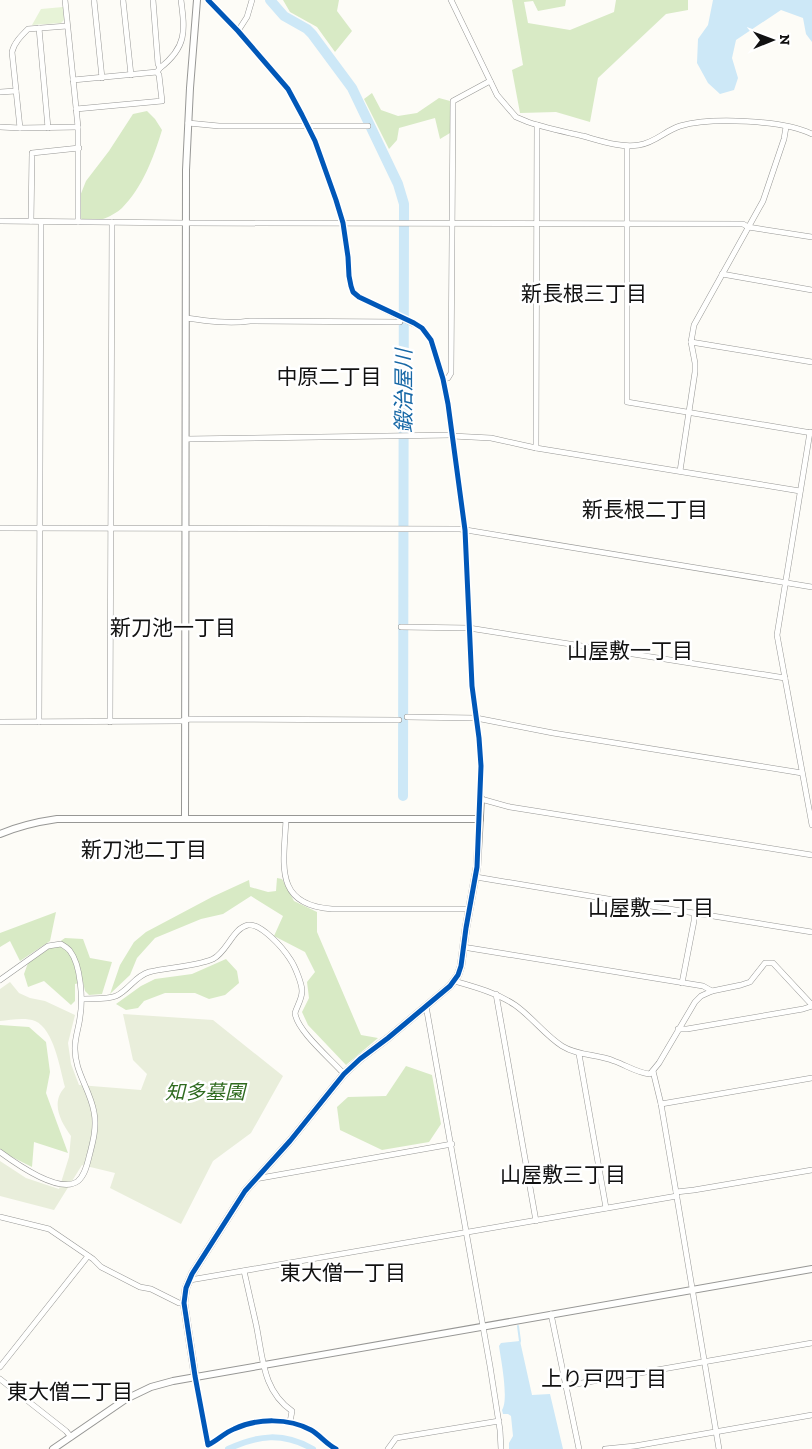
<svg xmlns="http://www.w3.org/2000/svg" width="812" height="1449" viewBox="0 0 812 1449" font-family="'Zilla Slab','Noto Sans JP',serif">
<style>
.green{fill:#e7f3d7}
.forest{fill:#d8eac5}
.cemetery{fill:#e9eedb}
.water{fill:#cde8f7}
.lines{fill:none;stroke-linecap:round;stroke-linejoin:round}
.stream{stroke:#cde8f7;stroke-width:2}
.canal{stroke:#cde8f7;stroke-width:6}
.river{stroke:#cde8f7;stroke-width:10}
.minor-casing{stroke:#979795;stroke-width:6}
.tertiary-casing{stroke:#979795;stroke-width:8}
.minor{stroke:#fffffe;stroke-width:5}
.tertiary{stroke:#fffffe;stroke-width:6}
.cycleway-casing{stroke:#fff;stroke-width:8}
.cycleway{stroke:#0057b8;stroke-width:5}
.labels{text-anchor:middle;stroke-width:5;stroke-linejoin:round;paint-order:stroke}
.park-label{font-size:20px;font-style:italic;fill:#2f6b1f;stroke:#fff}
.neighbourhood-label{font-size:21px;fill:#111;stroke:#fff}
.water-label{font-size:21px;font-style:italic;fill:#1768a6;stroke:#fff}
</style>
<rect width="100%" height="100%" fill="#fdfcf7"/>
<path class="green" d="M63,7L64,20L61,23L32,25L41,9Z"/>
<g class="forest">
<path d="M283,0H339L337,11L352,31L335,52L317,27L290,12Z"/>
<path d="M512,0H566L565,6L538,11L533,1L524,2L528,23L570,30L614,12L616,0H688V10L666,14L598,78L590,122L556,112L520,113L512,70L523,65Z"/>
<path d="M372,93L381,110L398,116L417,113L439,98L450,101V133L440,139L435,118L399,128L397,140L389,149L364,99Z"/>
<path d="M147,111L155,119L162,130C154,157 142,188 122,208C112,217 99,221 87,223L78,216V201L86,181L109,151L133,114Z"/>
<path d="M277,878L282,879L294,901L317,912V932L361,1035L378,1038L346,1065L308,1025L302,1012L309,998L307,982L315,972L305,952L274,936L283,916L251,896L223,914L201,919L155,938L137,958L130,975L110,994L120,965L134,942L146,932L212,897L249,880L250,887L268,892L276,891Z"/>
<path d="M56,912L50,941L20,961L10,941L0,947V933Z"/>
<path d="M65,938L83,939L90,958L112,962L102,994L89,995L85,991L83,982L75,984V1001L71,1005L44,981L28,987L24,974L28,963Z"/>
<path d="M226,959L237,971L239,983L225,995L209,999L195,993H165L144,1001L138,1008L126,1010L116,1004L141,986L155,979L192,974Z"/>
<path d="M0,1025L29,1027L46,1042L50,1072L46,1093L68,1153L34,1142L32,1167L4,1153L0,1149Z"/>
<path d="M406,1066L432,1075L441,1124L429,1142L382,1150L340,1130L337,1107L348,1097L386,1096Z"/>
</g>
<path class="cemetery" d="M10,982L19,993L30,998L45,1001L75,1015L68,1043L71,1064L79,1085L141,1090L147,1074L133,1060L123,1014L213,1020L283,1076L251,1133L213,1161L181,1224L110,1188L115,1173L82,1165L54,1210L0,1196V1161L26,1178L59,1189L69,1157L71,1136C61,1122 50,1103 65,1087C60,1069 54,1029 35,1021C25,1017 10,1020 0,1021V989Z"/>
<g class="water">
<path d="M713,0H812V42L806,34L803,18L781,10L736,40L732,58L738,78L734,90L720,94L708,83L697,63L698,39L708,25Z"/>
<path d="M520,1341L532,1395L550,1394L563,1449H509V1443L513,1436L511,1416L508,1414H503L502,1410C509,1400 501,1360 499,1346L501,1343Z"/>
</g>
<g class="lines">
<path class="stream" d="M518,1326L520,1341L519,1343"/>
<path class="canal" d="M228,1449C258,1435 283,1432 313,1449"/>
<path class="river" d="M270,0L284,16L307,29L312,34L352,88L398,184L404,204L403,796"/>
<g class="minor-casing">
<g id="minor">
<path d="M65,0L78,127V222"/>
<path d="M94,0L102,78"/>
<path d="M123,0L131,75"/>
<path d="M208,0L238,31L288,89L302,115L315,141L336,200L343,223L348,257L349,276L351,286L353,292L359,297L422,328L431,340L443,379L448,404L465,530L472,686L479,738L481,766V799L510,807L812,855"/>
<path d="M451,0L497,95L516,117L528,122C546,128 565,132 583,136C601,141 621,148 639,145C655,143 666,130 680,126C711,117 783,120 812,134"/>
<path d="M67,26L28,29C21,36 14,43 12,52L20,128L78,127"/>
<path d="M39,28L48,128"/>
<path d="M238,31L247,17L252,0"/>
<path d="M160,68C187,47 185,31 181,0"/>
<path d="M73,80L157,72"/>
<path d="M0,92L16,91"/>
<path d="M76,109L162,101L159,75L157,72L160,68L158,64L153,0"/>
<path d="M188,123L219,126H368"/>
<path d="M0,127L20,128"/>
<path d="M627,146V402L812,433"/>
<path d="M0,221L186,223L743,224L748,227L812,237"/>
<path d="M31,221L32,153L79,148"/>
<path d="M722,274L812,290"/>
<path d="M186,318C207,321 229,324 250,321L400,322V316"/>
<path d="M691,342L812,362"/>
<path d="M443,379L448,378L451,373L453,101L490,81"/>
<path d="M810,432L777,635L812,825"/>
<path d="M452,436L491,438L536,448L800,491"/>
<path d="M186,439L452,435"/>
<path d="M536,448L537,125"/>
<path d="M680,471L695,372V363L691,342L694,325L763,201L784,139L786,127"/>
<path d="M0,528L460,529L812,587"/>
<path d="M401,627L469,628L785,678"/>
<path d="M407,717L476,718L553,733L802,773"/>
<path d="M0,722L181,721L190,719L399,720"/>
<path d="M39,722L41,222"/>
<path d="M110,722L112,222"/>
<path d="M286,819C284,864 273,905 332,909H469"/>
<path d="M476,877L632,903L812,932"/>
<path d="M463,947L703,986L712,991"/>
<path d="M0,980L48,946L61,944C64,946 68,948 70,951C81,965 83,1000 80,1017C79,1027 75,1037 75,1047C74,1071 90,1089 94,1112C97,1127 93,1142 89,1157C87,1165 85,1175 78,1181C60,1195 15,1163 0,1152"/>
<path d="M454,981C475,987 497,993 515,1005C532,1017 545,1035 562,1046C578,1056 597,1054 614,1061C626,1065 637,1073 650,1074L659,1063L695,1002L701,996L712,991L741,985L750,982L765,963H773L812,1005"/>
<path d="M682,983L694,921V913"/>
<path d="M496,994L536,1221"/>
<path d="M82,999C92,998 106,1000 116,996C129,990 135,976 149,972C169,967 194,967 213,959C227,952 233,928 248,925C261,923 283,948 290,959C295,966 302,984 302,991C302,999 297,1006 295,1013C297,1031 331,1059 344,1074"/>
<path d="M426,1006L490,1366L500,1430L501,1449"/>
<path d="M678,1029H687L803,1009L812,1006"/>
<path d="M579,1054L606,1208"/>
<path d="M653,1071L661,1104L676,1192L719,1449"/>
<path d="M661,1104L812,1078"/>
<path d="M255,1179L452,1144"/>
<path d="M676,1192L694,1190L812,1170"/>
<path d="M0,1217L49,1229L93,1259L101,1267L140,1287L151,1289L179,1303H184"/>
<path d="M244,1271C248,1289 252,1307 256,1324C263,1357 262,1390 292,1411L290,1422"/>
<path d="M190,1280L677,1196"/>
<path d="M551,1314L579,1449"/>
<path d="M0,1367L88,1256"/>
<path d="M195,1376L208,1445C217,1441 224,1433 234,1429C257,1418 289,1418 311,1430C320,1435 326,1444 336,1449"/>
<path d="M0,1379L66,1431L71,1437"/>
<path d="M565,1386L812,1343"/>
<path d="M388,1449L396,1438L499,1421"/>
<path d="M605,1449L635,1446L812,1415"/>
</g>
</g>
<g class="tertiary-casing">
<g id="tertiary">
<path d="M185,818L186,170L190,88L197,0"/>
<path d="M0,834C19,826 36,822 57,819H480"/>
<path d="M195,1376L184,1303L186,1288L192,1274L245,1191L290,1141L344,1074L360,1059L388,1038L450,986L458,975L461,966L466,928L477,867L481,799"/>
<path d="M53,1449L126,1399L151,1387L173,1381L812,1269"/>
</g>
</g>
<use href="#minor" class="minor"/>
<use href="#tertiary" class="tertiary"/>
<g class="cycleway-casing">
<path id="cycleway" d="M208,0L238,31L288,89L302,115L315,141L336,200L343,223L348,257L349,276L351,286L353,292L359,297L414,323L422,328L431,340L443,379L448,404L465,530L472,686L479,738L481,766L477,867L466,928L461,966L458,975L450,986L388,1038L360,1059L344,1074L290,1141L245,1191L192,1274L186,1288L184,1303L195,1376L208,1445C217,1441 224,1433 234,1429C257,1418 289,1418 311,1430C320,1435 326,1444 336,1449"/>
</g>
<use href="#cycleway" class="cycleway"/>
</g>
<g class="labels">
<g class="park-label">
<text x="205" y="1099">知多墓園</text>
</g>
<g class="neighbourhood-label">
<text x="584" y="301">新長根三丁目</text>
<text x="329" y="384">中原二丁目</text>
<text x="645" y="517">新長根二丁目</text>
<text x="173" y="635">新刀池一丁目</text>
<text x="630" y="658">山屋敷一丁目</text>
<text x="144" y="857">新刀池二丁目</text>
<text x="651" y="915">山屋敷二丁目</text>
<text x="563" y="1182">山屋敷三丁目</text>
<text x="343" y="1280">東大僧一丁目</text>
<text x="604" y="1386">上り戸四丁目</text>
<text x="70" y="1399">東大僧二丁目</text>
</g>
<g class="water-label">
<text transform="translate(404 391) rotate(-90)" y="7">鍛治屋川</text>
</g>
</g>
<g transform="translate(772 40) rotate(89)" stroke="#ffffff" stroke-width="4" paint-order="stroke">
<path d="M0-4L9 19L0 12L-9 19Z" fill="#111111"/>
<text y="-8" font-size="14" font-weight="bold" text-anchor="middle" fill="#111111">N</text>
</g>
</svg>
